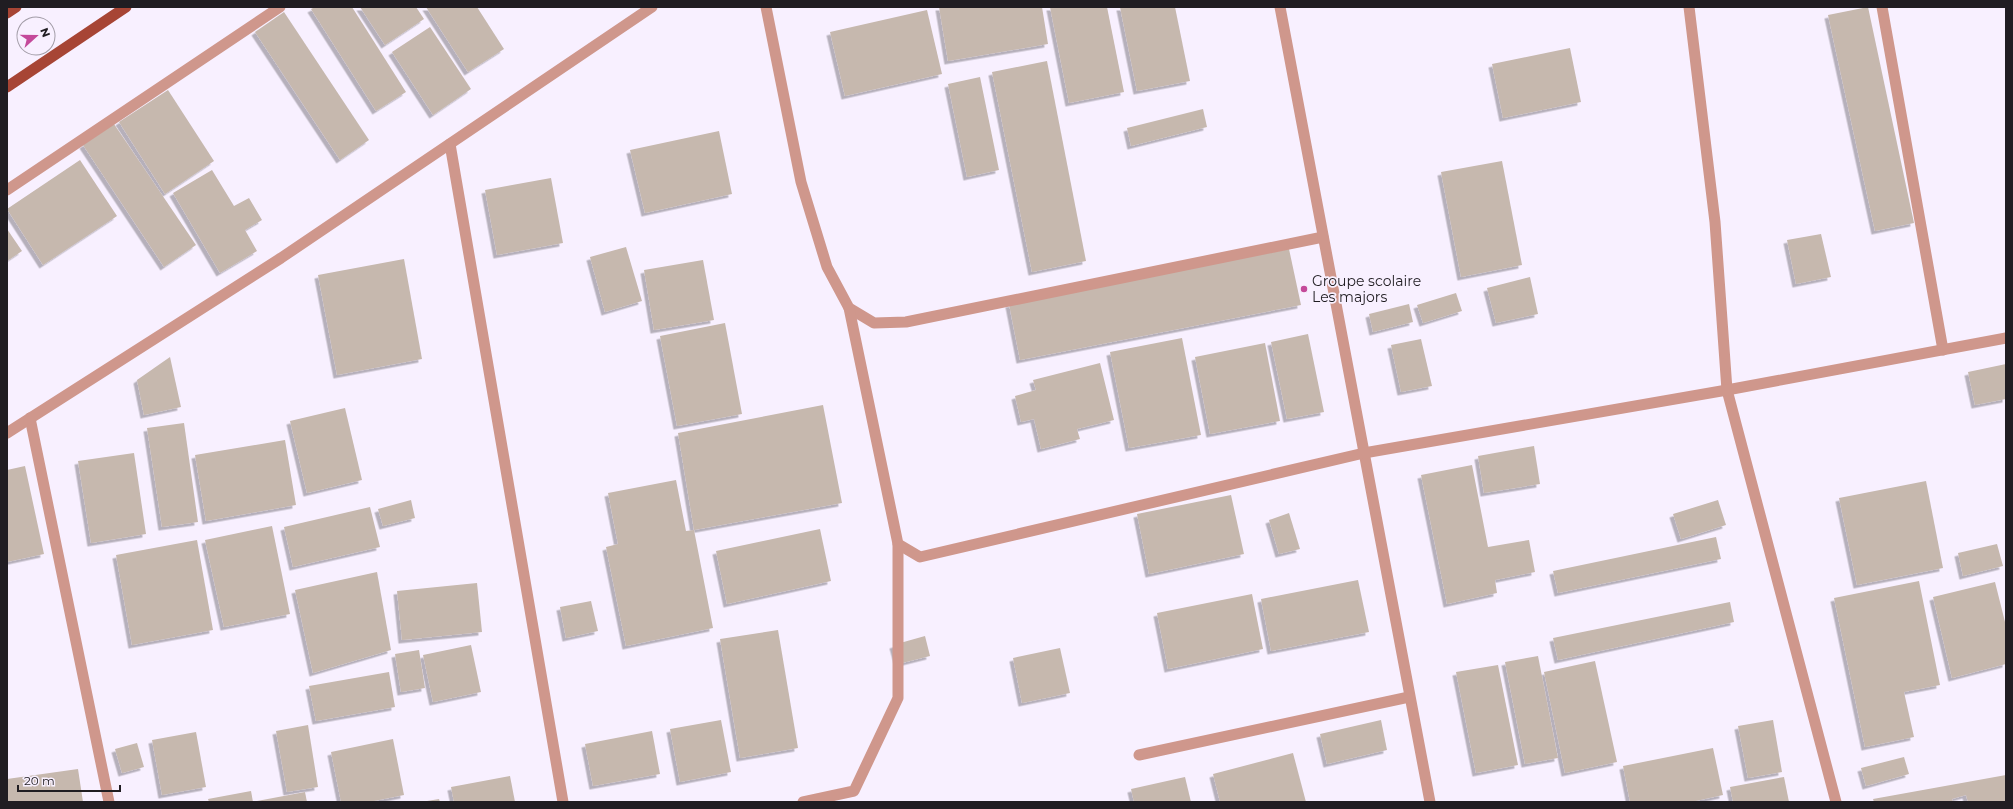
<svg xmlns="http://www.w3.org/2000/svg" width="2013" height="809" viewBox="0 0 2013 809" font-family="Montserrat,sans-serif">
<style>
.building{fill:#c6b8ae;filter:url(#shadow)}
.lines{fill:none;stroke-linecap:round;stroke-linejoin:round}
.minor{stroke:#cf978c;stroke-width:11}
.primary{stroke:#a74535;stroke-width:11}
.poi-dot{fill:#c4499a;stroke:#f8f0ff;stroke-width:1.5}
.labels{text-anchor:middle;stroke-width:3.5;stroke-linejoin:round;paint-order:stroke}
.poi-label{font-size:14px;fill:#201d22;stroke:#f8f0ff;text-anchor:start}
</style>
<defs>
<filter id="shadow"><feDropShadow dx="-3.5" dy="3.5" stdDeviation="0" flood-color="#0004"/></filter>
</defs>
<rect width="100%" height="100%" fill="#f8f0ff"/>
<g class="building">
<path d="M315,7H352L406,92L376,111L311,9Z"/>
<path d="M360,7H416L424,19L385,45Z"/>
<path d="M426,7H477L504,49L468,72Z"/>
<path d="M939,7H1042L1048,44L948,61Z"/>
<path d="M1050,7H1107L1124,92L1069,103Z"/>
<path d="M1120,7H1175L1190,81L1137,91Z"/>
<path d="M1868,7L1914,223L1875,231L1828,15Z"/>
<path d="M927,10L942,74L845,96L830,32Z"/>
<path d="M284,12L369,140L340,160L255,32Z"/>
<path d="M430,27L471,89L433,115L392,52Z"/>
<path d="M1570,48L1581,102L1503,118L1492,64Z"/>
<path d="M1047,61L1086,261L1032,272L992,72Z"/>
<path d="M980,77L999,170L967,177L948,84Z"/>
<path d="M168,90L214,161L165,194L119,122Z"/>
<path d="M1203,109L1207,127L1131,146L1127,128Z"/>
<path d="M114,124L196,245L164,267L83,145Z"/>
<path d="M719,131L732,194L645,213L630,150Z"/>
<path d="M80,160L117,216L43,265L7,209Z"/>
<path d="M1502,161L1522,265L1461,277L1441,172Z"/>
<path d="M212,170L234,206L249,198L262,220L245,230L257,251L220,273L173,193Z"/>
<path d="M551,178L563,243L497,255L485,190Z"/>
<path d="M7,229L22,251L7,261Z"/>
<path d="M1821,234L1831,277L1796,284L1787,240Z"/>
<path d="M626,247L642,301L605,312L590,257Z"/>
<path d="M1289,249L1301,305L1020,360L1009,304Z"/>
<path d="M404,259L422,359L337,375L318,275Z"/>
<path d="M703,260L714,320L654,330L644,270Z"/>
<path d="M1530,277L1538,314L1496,323L1487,288Z"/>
<path d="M1456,293L1462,311L1423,323L1417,305Z"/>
<path d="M1409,304L1413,322L1373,332L1369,314Z"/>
<path d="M725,323L742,414L677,426L660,336Z"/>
<path d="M1308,334L1324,412L1287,419L1271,342Z"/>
<path d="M1182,338L1201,435L1129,448L1110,352Z"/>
<path d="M1421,339L1432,386L1401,392L1391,345Z"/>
<path d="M1265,343L1280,421L1210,434L1195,357Z"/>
<path d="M170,357L181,407L144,415L137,380Z"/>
<path d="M1100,363L1114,420L1077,429L1080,439L1041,449L1034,419L1021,422L1015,396L1036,390L1033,380Z"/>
<path d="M2006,364V399L1975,405L1968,372Z"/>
<path d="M823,405L842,503L694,530L713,628L626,646L606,547L618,544L608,493L676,480L686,531L694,530L678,433Z"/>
<path d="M345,408L362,480L307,493L290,421Z"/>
<path d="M184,423L198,522L162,527L147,428Z"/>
<path d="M285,440L296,505L206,521L195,455Z"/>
<path d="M1534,446L1540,484L1484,493L1478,456Z"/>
<path d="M134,453L146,534L91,543L78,461Z"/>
<path d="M1472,465L1488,547L1529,540L1535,572L1495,580L1497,593L1447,604L1421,475Z"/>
<path d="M25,466L44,554L7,562V470Z"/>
<path d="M1926,481L1943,568L1857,585L1839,498Z"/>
<path d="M1231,495L1244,554L1149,574L1137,514Z"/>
<path d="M411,500L415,518L383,526L378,509Z"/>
<path d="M1718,500L1726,525L1681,539L1673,514Z"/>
<path d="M370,507L380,547L293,567L284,527Z"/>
<path d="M1289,513L1300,549L1279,554L1269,520Z"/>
<path d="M272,526L290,614L224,627L205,540Z"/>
<path d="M820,529L831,581L727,604L716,551Z"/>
<path d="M1716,537L1721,559L1558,593L1553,571Z"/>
<path d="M197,540L213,630L132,645L116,555Z"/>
<path d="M1997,544L2003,566L1963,576L1958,553Z"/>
<path d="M377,572L391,650L313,673L295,590Z"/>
<path d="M1358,580L1369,632L1271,651L1261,599Z"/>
<path d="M1919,581L1940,685L1904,692L1914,737L1865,747L1834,598Z"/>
<path d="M1995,582L2006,626V664L1952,678L1933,597Z"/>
<path d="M477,583L482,632L402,640L397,591Z"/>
<path d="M1252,594L1263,649L1168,669L1157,613Z"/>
<path d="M591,601L598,631L566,638L560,607Z"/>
<path d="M1730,602L1734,622L1558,660L1553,638Z"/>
<path d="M778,630L798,748L740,758L720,639Z"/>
<path d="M925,636L930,656L898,664L893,645Z"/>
<path d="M471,645L481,692L433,702L423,655Z"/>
<path d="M1060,648L1070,693L1022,703L1013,658Z"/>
<path d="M419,650L425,688L401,692L395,654Z"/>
<path d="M1538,656L1558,758L1525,764L1505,662Z"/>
<path d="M1595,661L1617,762L1565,773L1544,672Z"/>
<path d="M1498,665L1518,765L1476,773L1456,672Z"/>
<path d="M389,672L395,707L316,721L309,686Z"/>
<path d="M721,720L731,772L680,782L670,729Z"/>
<path d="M1381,720L1387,750L1327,764L1320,734Z"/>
<path d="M1773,720L1782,772L1748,778L1738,726Z"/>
<path d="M308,725L318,787L287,792L276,731Z"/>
<path d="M652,731L660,774L593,786L585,744Z"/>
<path d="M196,732L206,787L162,795L152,740Z"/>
<path d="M393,739L404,795L369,802H341L331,752Z"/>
<path d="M137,743L144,767L122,773L115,749Z"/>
<path d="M1713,748L1723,795L1691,802H1630L1623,766Z"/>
<path d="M1293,753L1306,802H1220L1213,774Z"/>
<path d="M1904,757L1909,774L1866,786L1861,768Z"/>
<path d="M78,769L83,802H7V779Z"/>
<path d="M2006,775V802H1968L1966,795L1952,799L1953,802H1874L1873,799Z"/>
<path d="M510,776L515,802H454L451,787Z"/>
<path d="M1185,777L1191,802H1134L1131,789Z"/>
<path d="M1784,777L1789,802H1733L1730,787Z"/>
<path d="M251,791L253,802H209L208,799Z"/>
<path d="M305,792L307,802H257V801Z"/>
<path d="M439,799L440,802H427V801Z"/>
</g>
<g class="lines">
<g class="minor">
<path d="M766,7L801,182L827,267L849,308L874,323L906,322L1323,237"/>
<path d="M1280,7L1430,802"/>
<path d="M1689,7L1715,222L1727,390L1836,802"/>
<path d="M1882,7L1943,350"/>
<path d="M450,144L563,802"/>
<path d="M7,190L280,7"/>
<path d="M849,308L898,544L920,557L1364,453L1727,390L2006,338"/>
<path d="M30,418L109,802"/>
<path d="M7,433L281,258L652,7"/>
<path d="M1139,755L1409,697"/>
<path d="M803,802L854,791L898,698V544"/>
</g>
<g class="primary">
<path d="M7,13L16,7"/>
<path d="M7,87L126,7"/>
</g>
</g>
<circle class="poi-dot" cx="1304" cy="289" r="4"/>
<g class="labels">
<g class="poi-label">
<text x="1312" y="286">Groupe scolaire<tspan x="1312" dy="16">Les majors</tspan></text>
</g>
</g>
<rect width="2013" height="809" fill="none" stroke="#201d22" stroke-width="16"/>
<g transform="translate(36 36) rotate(69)"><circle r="19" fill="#f8f0ff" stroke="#a29ca7"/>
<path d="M0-3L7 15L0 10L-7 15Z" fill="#c4499a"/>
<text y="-6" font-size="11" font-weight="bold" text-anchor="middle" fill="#201d22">N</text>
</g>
<path d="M18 785v6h102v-6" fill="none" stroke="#201d22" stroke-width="2"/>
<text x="24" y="785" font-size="12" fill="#201d22" stroke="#f8f0ff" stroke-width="3" paint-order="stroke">20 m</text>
</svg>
